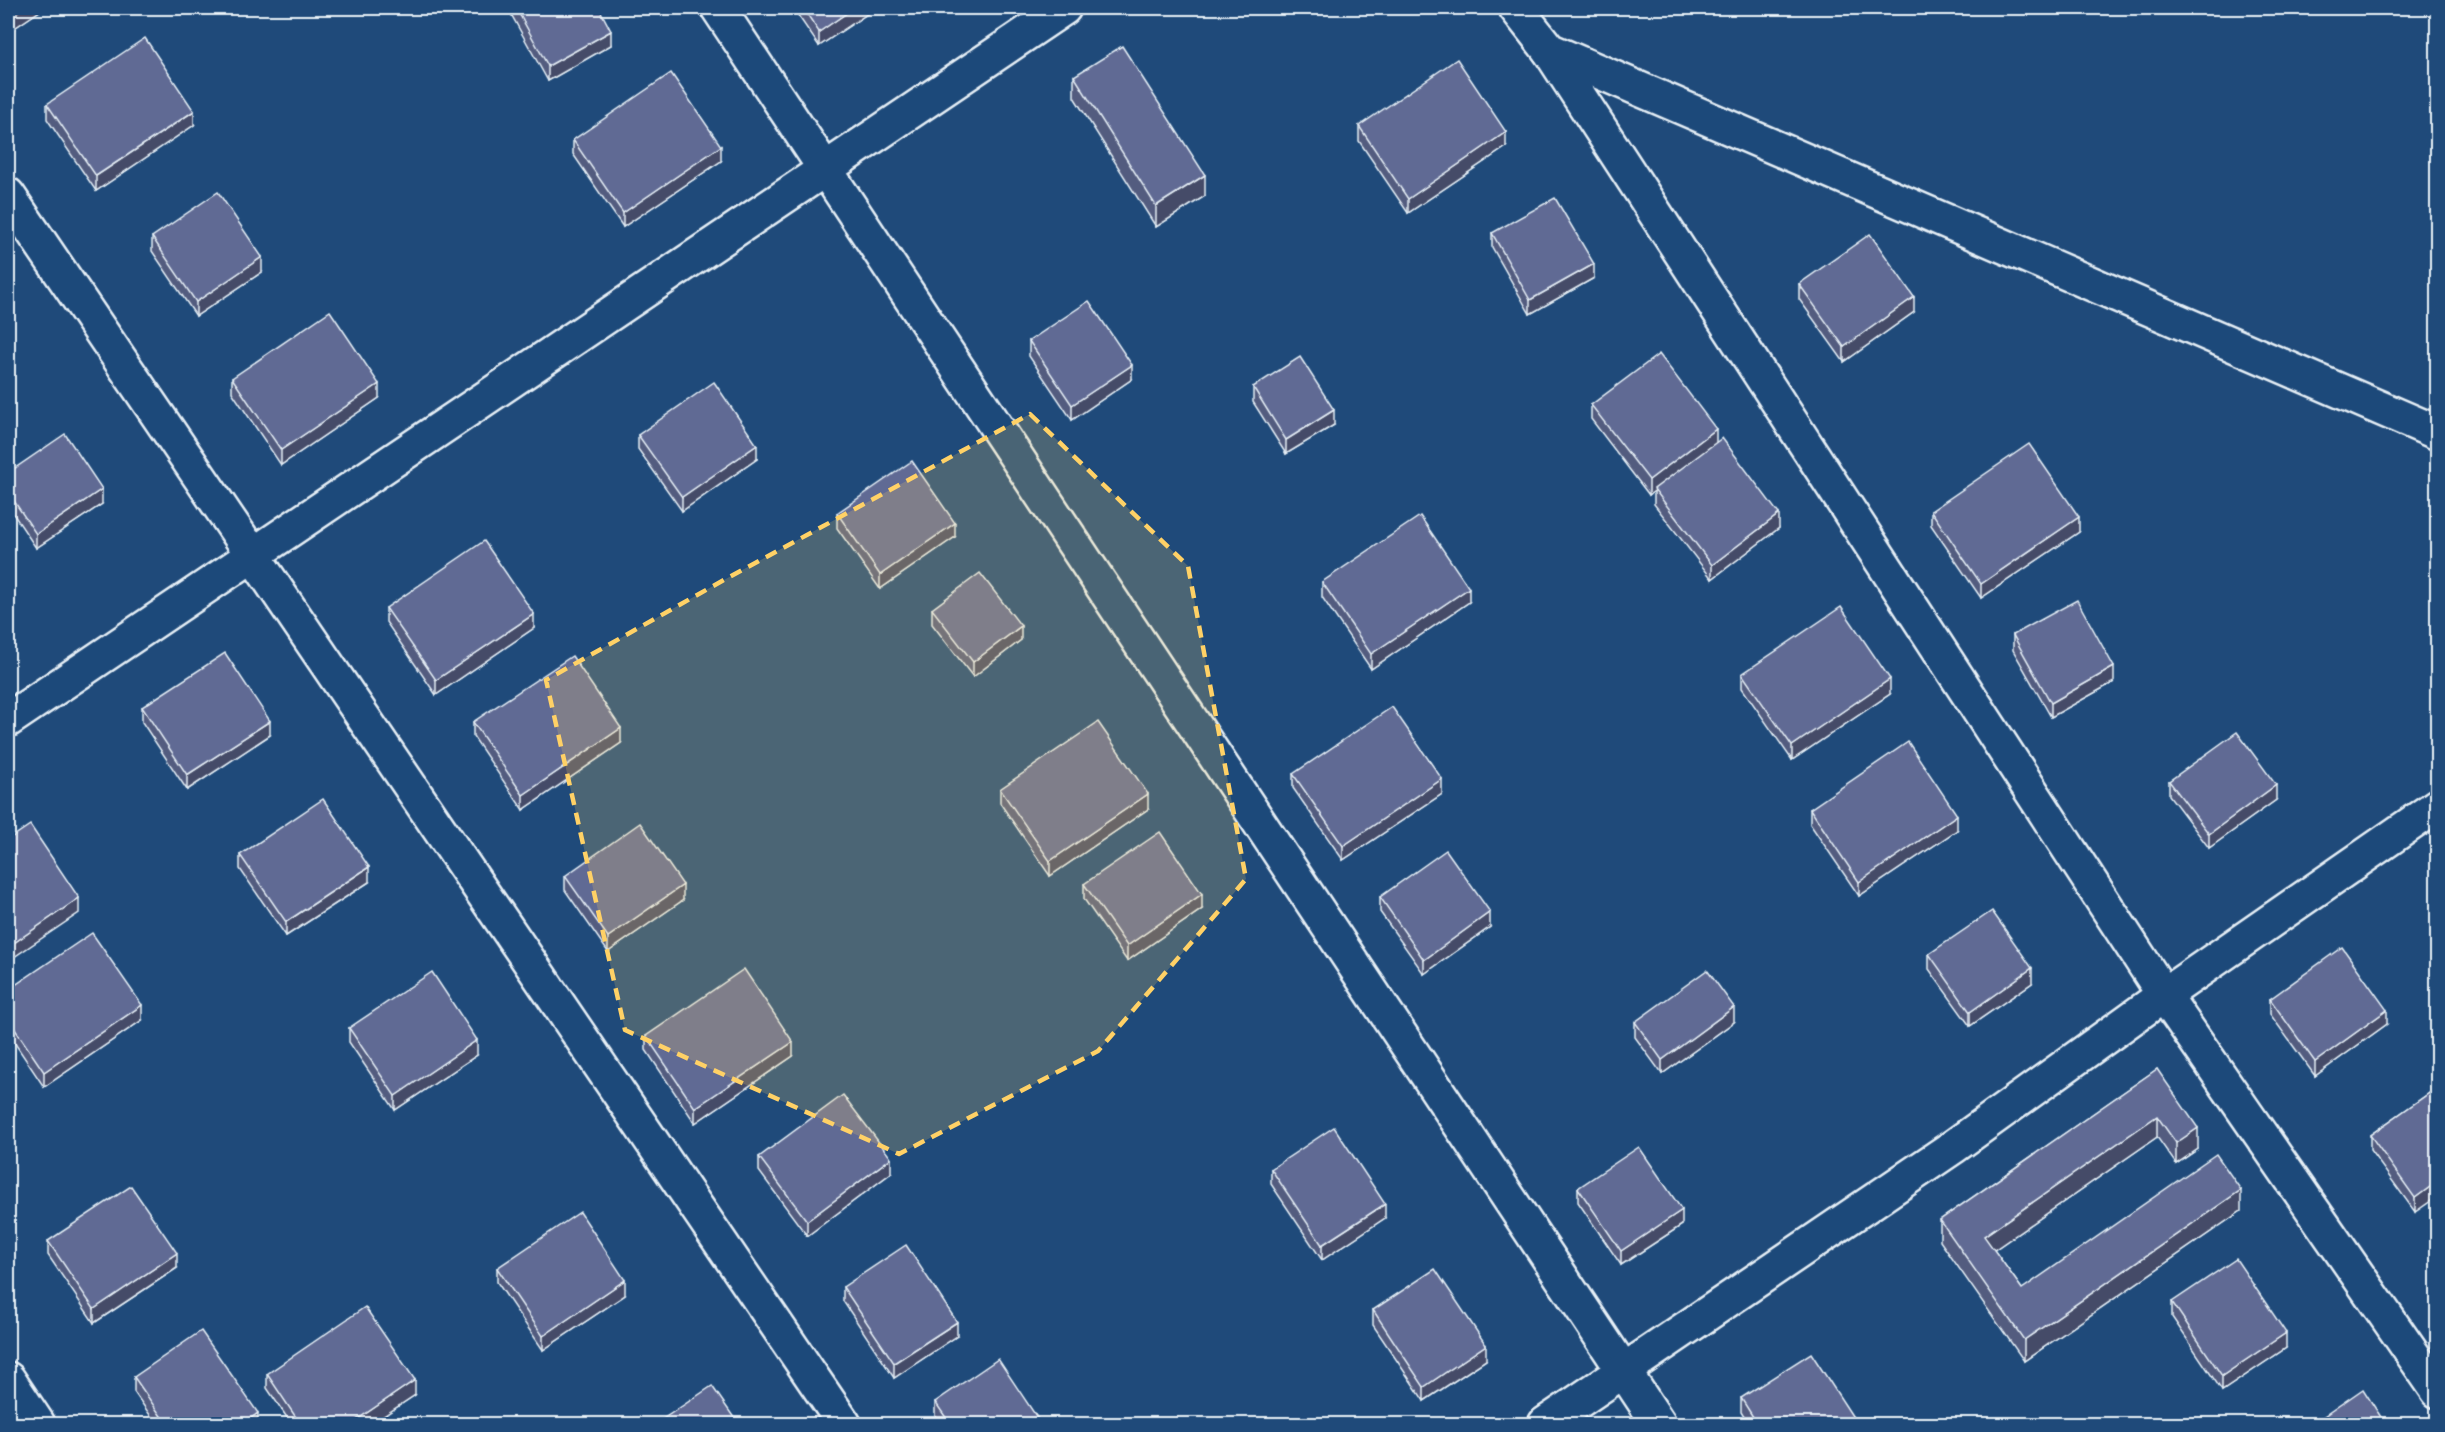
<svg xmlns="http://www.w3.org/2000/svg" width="2445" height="1432" viewBox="0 0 2445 1432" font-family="'Shantell Sans',sans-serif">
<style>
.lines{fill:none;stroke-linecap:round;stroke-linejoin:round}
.minor-casing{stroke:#e8f1f8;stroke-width:38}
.minor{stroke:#1f4a7a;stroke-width:33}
.wall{fill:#535c7f;stroke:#e8f1f8;stroke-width:1.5}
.shaded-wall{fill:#444b68;stroke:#e8f1f8;stroke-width:1.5}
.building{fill:#616b94;stroke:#e8f1f8;stroke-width:1.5}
.marked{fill:#ffd166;fill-opacity:0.2;stroke:#ffd166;stroke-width:4.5;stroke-dasharray:12 8;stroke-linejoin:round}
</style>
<rect width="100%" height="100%" fill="#1f4a7a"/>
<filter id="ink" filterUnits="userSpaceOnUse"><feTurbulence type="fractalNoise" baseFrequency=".0167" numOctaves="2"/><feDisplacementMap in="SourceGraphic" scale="12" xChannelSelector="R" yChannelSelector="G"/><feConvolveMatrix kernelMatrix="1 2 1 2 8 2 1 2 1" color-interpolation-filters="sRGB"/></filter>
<g filter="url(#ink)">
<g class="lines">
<g class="minor-casing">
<g id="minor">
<path d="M718,8L1659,1424"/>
<path d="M1516,8L1549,50L2438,433"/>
<path d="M1549,50L2164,995L2438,1391"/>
<path d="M8,195L844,1424"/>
<path d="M8,720L1064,8"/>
<path d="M8,1379L38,1424"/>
<path d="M1545,1424L1953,1147L2164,995L2438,805"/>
</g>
</g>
<use href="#minor" class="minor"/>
</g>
<g class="wall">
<path d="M8,8H44L10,31L8,27Z"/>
<path d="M511,8H599L611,45L548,81L511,14Z"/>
<path d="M793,8H876L819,46Z"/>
<path d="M1074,76L1205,196L1156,227L1074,97Z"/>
<path d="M47,104L194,125L96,191L47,119Z"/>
<path d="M1359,126L1506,147L1408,213L1359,141Z"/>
<path d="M573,140L721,161L623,227L573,154Z"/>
<path d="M1492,233L1594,278L1530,314L1492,247Z"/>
<path d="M152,237L262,272L196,316L152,251Z"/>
<path d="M1799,284L1914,312L1844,362L1799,299Z"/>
<path d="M1029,341L1132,379L1072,420L1029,356Z"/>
<path d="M232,378L379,398L281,465L232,392Z"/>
<path d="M1253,387L1334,425L1286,454L1253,402Z"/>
<path d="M1591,405L1716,443L1779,528L1712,579L1654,504V490L1649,495L1591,419Z"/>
<path d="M638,435L757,459L682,511L638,449Z"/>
<path d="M8,473L102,504L36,548L8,506Z"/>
<path d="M1931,511L2079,532L1981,598L1931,525Z"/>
<path d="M837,513L955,537L880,589L837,528Z"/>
<path d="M1322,582L1469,602L1371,669L1322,597Z"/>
<path d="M386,608L534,628L436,695L386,622Z"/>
<path d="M932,609L1021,640L973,677L932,624Z"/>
<path d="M2013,635L2114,682L2051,717L2013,650Z"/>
<path d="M1742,674L1890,694L1792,760L1742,688Z"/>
<path d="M142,707L270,735L187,790L142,722Z"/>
<path d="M473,722L621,743L523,810L473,736Z"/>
<path d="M1293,774L1442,794L1343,860L1293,788Z"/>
<path d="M2169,781L2276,800L2209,848L2169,795Z"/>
<path d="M1000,789L1148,809L1050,876L1000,803Z"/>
<path d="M1810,809L1957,830L1859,896L1810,824Z"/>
<path d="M240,855L369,882L286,936L240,869Z"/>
<path d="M565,876L683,900L608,952L565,890Z"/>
<path d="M1084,884L1202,909L1127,961L1084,899Z"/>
<path d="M1380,897L1490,927L1424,974L1380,912Z"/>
<path d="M1929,954L2032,983L1970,1026L1929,969Z"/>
<path d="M8,990L142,1020L44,1087L8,1033Z"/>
<path d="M2270,999L2387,1024L2315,1076L2270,1014Z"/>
<path d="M1635,1022H1734L1662,1074L1635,1037Z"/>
<path d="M349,1028L477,1055L395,1110L349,1042Z"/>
<path d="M646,1036L793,1056L695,1123L646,1050Z"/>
<path d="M2157,1069L2198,1149L2176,1164L2157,1137L1994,1250L2022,1289L2241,1211L2024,1361L1940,1241V1220Z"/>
<path d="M2438,1087L2415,1212L2370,1150V1135Z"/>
<path d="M759,1157L891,1173L807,1236L759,1171Z"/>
<path d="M1271,1169L1385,1218L1322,1260L1271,1184Z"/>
<path d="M1578,1188L1682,1225L1621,1265L1578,1202Z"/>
<path d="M48,1241L177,1268L94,1323L48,1255Z"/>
<path d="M497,1268L625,1295L543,1350L497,1282Z"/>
<path d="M843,1287L957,1336L894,1378L843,1301Z"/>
<path d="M2172,1302L2286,1348L2222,1391L2172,1317Z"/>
<path d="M1373,1310L1486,1360L1424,1401L1373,1325Z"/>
<path d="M267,1374L415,1395L370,1425H292L267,1388Z"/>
<path d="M134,1377L258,1425H157L134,1392Z"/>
<path d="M1741,1398L1858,1425H1749L1741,1412Z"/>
<path d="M935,1402L1042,1425H941L935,1416Z"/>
</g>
<g class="shaded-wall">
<path d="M23,8H44L10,31V16Z"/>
<path d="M854,8H876L819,46V32Z"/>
<path d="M611,31V45L548,81V66Z"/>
<path d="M194,111V125L96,191V176Z"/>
<path d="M1506,132V147L1408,213V199Z"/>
<path d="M721,146V161L623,227V213Z"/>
<path d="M1205,175V196L1156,227V206Z"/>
<path d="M262,257V272L196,316V302Z"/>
<path d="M1594,264V278L1530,314V300Z"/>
<path d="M1914,297V312L1844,362V347Z"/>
<path d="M1132,365V379L1072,420V405Z"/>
<path d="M379,384V398L281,465V450Z"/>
<path d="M1334,410V425L1286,454V440Z"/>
<path d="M1716,429V444L1649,495V480Z"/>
<path d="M757,445V459L682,511V497Z"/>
<path d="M102,489V504L36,548V534Z"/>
<path d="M1779,514V528L1712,579V565Z"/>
<path d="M2079,517V532L1981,598V584Z"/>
<path d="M955,523V537L880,589V575Z"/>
<path d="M1469,588V602L1371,669V654Z"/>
<path d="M534,614V628L436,695V680Z"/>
<path d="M1021,626V640L973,677V662Z"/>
<path d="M2114,667V682L2051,717V703Z"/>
<path d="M1890,679V694L1792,760V746Z"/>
<path d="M270,721V735L187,790V775Z"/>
<path d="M621,728V743L523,810V795Z"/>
<path d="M1442,779V794L1343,860V846Z"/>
<path d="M2276,785V800L2209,848V834Z"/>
<path d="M1148,794V809L1050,876V861Z"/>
<path d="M1957,815V830L1859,896V882Z"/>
<path d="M369,867V882L286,936V922Z"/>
<path d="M683,885V900L608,952V937Z"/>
<path d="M1202,894V909L1127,961V946Z"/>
<path d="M79,898V913L8,961V947Z"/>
<path d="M1490,912V927L1424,974V960Z"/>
<path d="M2032,968V983L1970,1026V1012Z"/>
<path d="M142,1005V1020L44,1087V1072Z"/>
<path d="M1734,1007V1022L1662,1074V1060Z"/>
<path d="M2387,1010V1024L2315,1076V1062Z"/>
<path d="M477,1040V1055L395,1110V1096Z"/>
<path d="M793,1042V1056L695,1123V1108Z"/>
<path d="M2157,1116V1137L1984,1257V1236Z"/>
<path d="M2198,1128V1149L2176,1164V1143Z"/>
<path d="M891,1158V1173L807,1236V1221Z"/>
<path d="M2438,1181V1196L2415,1212V1198Z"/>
<path d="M2241,1190V1211L2024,1361V1340Z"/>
<path d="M1385,1204V1218L1322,1260V1245Z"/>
<path d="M1682,1210V1225L1621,1265V1251Z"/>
<path d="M177,1253V1268L94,1323V1309Z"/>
<path d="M625,1280V1295L543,1350V1336Z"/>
<path d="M957,1322V1336L894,1378V1363Z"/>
<path d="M2286,1333V1348L2222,1391V1376Z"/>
<path d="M1486,1345V1360L1424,1401V1387Z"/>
<path d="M415,1380V1395L370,1425H349Z"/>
<path d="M258,1413V1425H241Z"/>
</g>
<g class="building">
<path d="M8,8H23L10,16L8,12Z"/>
<path d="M516,8H599L611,31L548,66Z"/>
<path d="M803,8H854L819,32Z"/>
<path d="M145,38L194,111L96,176L47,104Z"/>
<path d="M1122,46L1205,175L1156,206L1074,76Z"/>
<path d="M1457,59L1506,132L1408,199L1359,126Z"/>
<path d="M671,73L721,146L623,213L573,140Z"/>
<path d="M218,192L262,257L196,302L152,237Z"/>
<path d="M1555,198L1594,264L1530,300L1492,233Z"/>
<path d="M1870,234L1914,297L1844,347L1799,284Z"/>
<path d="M1089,301L1132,365L1072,405L1029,341Z"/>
<path d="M330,311L379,384L281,450L232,378Z"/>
<path d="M1659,354L1716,429L1649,480L1591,405Z"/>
<path d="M1300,357L1334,410L1286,440L1253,387Z"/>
<path d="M714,382L757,445L682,497L638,435Z"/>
<path d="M65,434L102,489L36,534L8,492V473Z"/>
<path d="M1722,438L1779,514L1712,565L1654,489Z"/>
<path d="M2029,444L2079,517L1981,584L1931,511Z"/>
<path d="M912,461L955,523L880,575L837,513Z"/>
<path d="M1420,516L1469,588L1371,654L1322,582Z"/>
<path d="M484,541L534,614L436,680L386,608Z"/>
<path d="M980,573L1021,626L973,662L932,609Z"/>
<path d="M2077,600L2114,667L2051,703L2013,635Z"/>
<path d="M1841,607L1890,679L1792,746L1742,674Z"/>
<path d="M225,653L270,721L187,775L142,707Z"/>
<path d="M572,656L621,728L523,795L473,722Z"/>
<path d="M1392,707L1442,779L1343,846L1293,774Z"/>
<path d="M1098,722L1148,794L1050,861L1000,789Z"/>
<path d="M2237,732L2276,785L2209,834L2169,781Z"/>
<path d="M1908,742L1957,815L1859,882L1810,809Z"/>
<path d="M323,799L369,867L286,922L240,855Z"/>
<path d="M640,823L683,885L608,937L565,876Z"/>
<path d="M30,825L79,898L8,947V840Z"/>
<path d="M1160,832L1202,894L1127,946L1084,884Z"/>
<path d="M1446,850L1490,912L1424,960L1380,897Z"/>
<path d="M1992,911L2032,968L1970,1012L1929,954Z"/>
<path d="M92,933L142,1005L44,1072L8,1019V990Z"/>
<path d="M2342,947L2387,1010L2315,1062L2270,999Z"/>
<path d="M744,969L793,1042L695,1108L646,1036Z"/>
<path d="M1707,970L1734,1007L1662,1060L1635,1022Z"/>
<path d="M432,972L477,1040L395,1096L349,1028Z"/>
<path d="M2157,1069L2198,1128L2176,1143L2157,1116L1984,1236L2022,1289L2216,1154L2241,1190L2024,1340L1940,1220Z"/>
<path d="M2438,1087V1181L2415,1198L2370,1135Z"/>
<path d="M843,1095L891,1158L807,1221L759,1157Z"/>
<path d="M1334,1127L1385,1204L1322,1245L1271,1169Z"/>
<path d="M1639,1147L1682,1210L1621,1251L1578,1188Z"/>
<path d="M131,1186L177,1253L94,1309L48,1241Z"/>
<path d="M580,1212L625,1280L543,1336L497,1268Z"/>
<path d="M906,1245L957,1322L894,1363L843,1287Z"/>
<path d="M2236,1259L2286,1333L2222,1376L2172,1302Z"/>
<path d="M1435,1269L1486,1345L1424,1387L1373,1310Z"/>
<path d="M365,1307L415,1380L349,1425H301L267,1374Z"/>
<path d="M201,1331L258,1413L241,1425H167L134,1377Z"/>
<path d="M1811,1353L1858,1425H1758L1741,1398Z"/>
<path d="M998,1359L1042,1425H951L935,1402Z"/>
<path d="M712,1386L739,1425H654Z"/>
<path d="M2363,1389L2386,1425H2311Z"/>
</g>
</g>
<path class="marked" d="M1030,414L1188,566L1246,879L1098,1051L899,1154L625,1030L546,680L722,581Z"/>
<rect width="2445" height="1432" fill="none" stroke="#1f4a7a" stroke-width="30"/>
<rect x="15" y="15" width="2415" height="1402" fill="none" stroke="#e8f1f8" stroke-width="2" filter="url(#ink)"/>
</svg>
